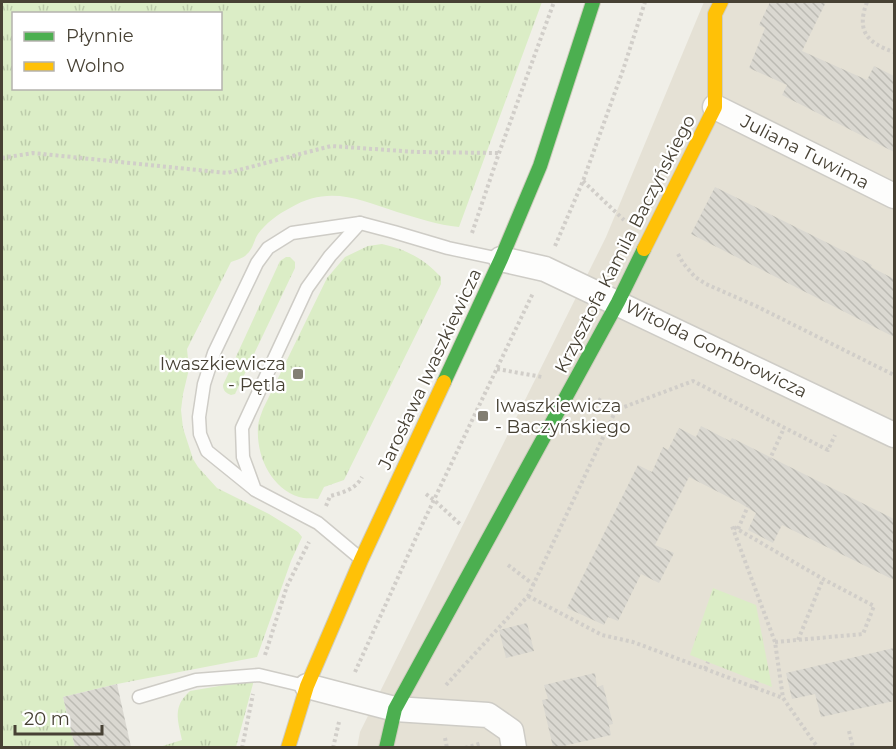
<svg xmlns="http://www.w3.org/2000/svg" width="896" height="749" viewBox="0 0 896 749" font-family="Montserrat,sans-serif">
<style>
.residential{fill:#e5e1d5}
.grass{fill:url(#grass-tufts);fill-rule:evenodd}
.building{fill:url(#building-back-hatch)}
.lines{fill:none;stroke-linecap:round;stroke-linejoin:round}
.lane-casing{stroke:#ceccc6;stroke-width:15}
.street-casing{stroke:#ceccc6;stroke-width:27}
.fast-casing{stroke:#d0cdbf;stroke-width:16}
.slow-casing{stroke:#d0cdbf;stroke-width:16}
.path{stroke:#d1cec9;stroke-width:4;stroke-dasharray:3 3;stroke-linecap:butt}
.lane{stroke:#fdfdfc;stroke-width:12}
.street{stroke:#fdfdfc;stroke-width:24}
.fast{stroke:#4caf50;stroke-width:14}
.slow{stroke:#ffc107;stroke-width:14}
.poi-dot{fill:#827e73;stroke:#fff;stroke-width:2}
.labels{text-anchor:middle;stroke-width:4.5;stroke-linejoin:round;paint-order:stroke}
.street-label{font-size:18px;fill:#474134;stroke:#fff}
.poi-label{font-size:18px;fill:#474134;stroke:#fff;text-anchor:end}
</style>
<defs>
<pattern id="grass-tufts" width="24" height="20" patternUnits="userSpaceOnUse" patternTransform="scale(1.5)"><rect width="24" height="20" fill="#dbedc6"/><path d="M3 7l-1-3M5 7V3M7 7l1-3M15 17l-1-3M17 17v-4M19 17l1-3" fill="none" stroke="#bdccab"/></pattern>
<pattern id="building-back-hatch" width="6" height="6" patternUnits="userSpaceOnUse" patternTransform="scale(1.5)"><rect width="6" height="6" fill="#dad8d1"/><path d="M-1 5l2 2M0 0l6 6M5-1l2 2" fill="none" stroke="#bcbbb4"/></pattern>
</defs>
<rect width="100%" height="100%" fill="#f0efe8"/>
<path class="residential" d="M704,2H894V747L357,748L360,732L606,237Z"/>
<g class="grass">
<path d="M2,2H542L459,227C438,225 417,218 397,212C359,199 328,185 290,208C278,214 266,223 258,234C254,240 253,249 247,254C244,258 236,260 231,262L187,349L189,369L183,394L181,410L183,428L193,459L198,467L217,488L269,514L298,532L302,537L291,561L257,657L117,684L63,697L75,747H2ZM14,14H220V88H14Z"/>
<path d="M382,244C406,249 424,259 441,277V284L344,480L324,487L318,499C312,498 305,499 299,497C271,488 256,456 258,427C258,421 261,415 263,409L327,278L345,257L368,246Z"/>
<path d="M286,257H290L295,262V268L235,394L231,395C226,393 223,391 223,385L280,261Z"/>
<path d="M713,588L756,605L772,687L690,655Z"/>
<path d="M254,680L236,747L156,748L182,740C178,720 172,707 190,691Z"/>
</g>
<g class="building">
<path d="M770,2H826L802,51L867,80L874,66L894,76V152L782,95L787,85L749,68L765,28L759,25Z"/>
<path d="M715,187L872,265L871,267L894,279V337L691,234Z"/>
<path d="M701,426L730,441L732,438L894,519V580L782,525L773,543L748,530L756,513L738,502L689,477L655,545L674,553L659,583L641,574L618,621L608,617L604,625L567,608L638,465L652,472L663,447L668,450L679,428L696,437Z"/>
<path d="M527,623L534,651L506,658L499,630Z"/>
<path d="M894,648V701L821,717L815,694L792,699L786,673Z"/>
<path d="M595,673L597,687L603,685L613,724L609,725L611,735L559,747H553L542,700L548,699L544,685Z"/>
<path d="M117,684L131,747H75L63,697Z"/>
</g>
<g class="lines">
<g class="lane-casing">
<g id="lane">
<path d="M254,489L207,451L200,434L199,417L204,384L214,353L257,263L268,248L292,233L360,223"/>
<path d="M361,559L318,523L255,490L243,457L242,428L307,288L330,256L360,223L394,232L448,248L500,259"/>
<path d="M139,697L196,680L259,675L305,686"/>
</g>
</g>
<g class="street-casing">
<g id="street">
<path d="M715,107L894,196"/>
<path d="M501,259L545,269L894,435"/>
<path d="M307,686L395,709L488,715L511,731L514,748"/>
</g>
</g>
<g class="fast-casing">
<g id="fast">
<path d="M444,382L501,259L540,166L593,2"/>
<path d="M386,748L395,709L618,302L644,249"/>
</g>
</g>
<g class="slow-casing">
<g id="slow">
<path d="M644,249L715,107V14L721,2"/>
<path d="M288,748L307,686L361,560L444,382"/>
</g>
</g>
<g class="path">
<path d="M867,2C856,31 867,43 894,52"/>
<path d="M2,158L33,153L227,173L331,146L416,152L499,153"/>
<path d="M583,181L624,220"/>
<path d="M472,233L499,153L554,2"/>
<path d="M555,246L583,181L623,70L645,2"/>
<path d="M678,254L683,263L695,277L706,284L756,306L894,375"/>
<path d="M497,369L542,377"/>
<path d="M598,399L616,410L693,381L828,450L835,435"/>
<path d="M769,461L784,428"/>
<path d="M426,494L434,500L461,525"/>
<path d="M326,506L330,496C342,493 356,489 362,477"/>
<path d="M738,529L748,506"/>
<path d="M508,565L534,585"/>
<path d="M528,596L602,635L633,642L783,698"/>
<path d="M798,640L823,579"/>
<path d="M775,642L863,634L874,606L823,579L732,526L775,642L783,698L818,748"/>
<path d="M265,655L287,586L309,542"/>
<path d="M705,669L708,662"/>
<path d="M355,672L420,529L533,293"/>
<path d="M446,685L528,596L616,410"/>
<path d="M754,688L757,681"/>
<path d="M849,731L853,748"/>
<path d="M445,738L447,748"/>
<path d="M242,748L253,694"/>
<path d="M333,748L339,722"/>
<path d="M465,748L482,743"/>
</g>
<use href="#lane" class="lane"/>
<use href="#street" class="street"/>
<use href="#fast" class="fast"/>
<use href="#slow" class="slow"/>
</g>
<g class="poi-dot">
<rect x="292" y="368" width="12" height="12" rx="3"/>
<rect x="477" y="410" width="12" height="12" rx="3"/>
</g>
<g class="labels">
<g class="street-label">
<text transform="translate(805 152) rotate(27)" y="6">Juliana Tuwima</text>
<text transform="translate(625 244) rotate(-63)" y="6">Krzysztofa Kamila Baczyńskiego</text>
<text transform="translate(716 349) rotate(26)" y="6">Witolda Gombrowicza</text>
<text transform="translate(430 369) rotate(-65)" y="6">Jarosława Iwaszkiewicza</text>
</g>
<g class="poi-label">
<text x="286" y="370">Iwaszkiewicza<tspan x="286" dy="21">- Pętla</tspan></text>
<text x="495" y="412" text-anchor="start">Iwaszkiewicza<tspan x="495" dy="21">- Baczyńskiego</tspan></text>
</g>
</g>
<rect width="896" height="749" fill="none" stroke="#474134" stroke-width="6"/>
<rect x="12" y="12" width="210" height="78" fill="#ffffff" stroke="#b5b3ae" stroke-width="1.5"/>
<rect x="24" y="32" width="30" height="9" fill="#4caf50" stroke="#b5b3ae" stroke-width="1.5"/>
<text x="66" y="42" font-size="18" fill="#474134">Płynnie</text>
<rect x="24" y="62" width="30" height="9" fill="#ffc107" stroke="#b5b3ae" stroke-width="1.5"/>
<text x="66" y="72" font-size="18" fill="#474134">Wolno</text>
<path d="M15 725v9h87v-9" fill="none" stroke="#474134" stroke-width="3"/>
<text x="24" y="725" font-size="18" fill="#474134" stroke="#ffffff" stroke-width="4.5" paint-order="stroke">20 m</text>
</svg>
